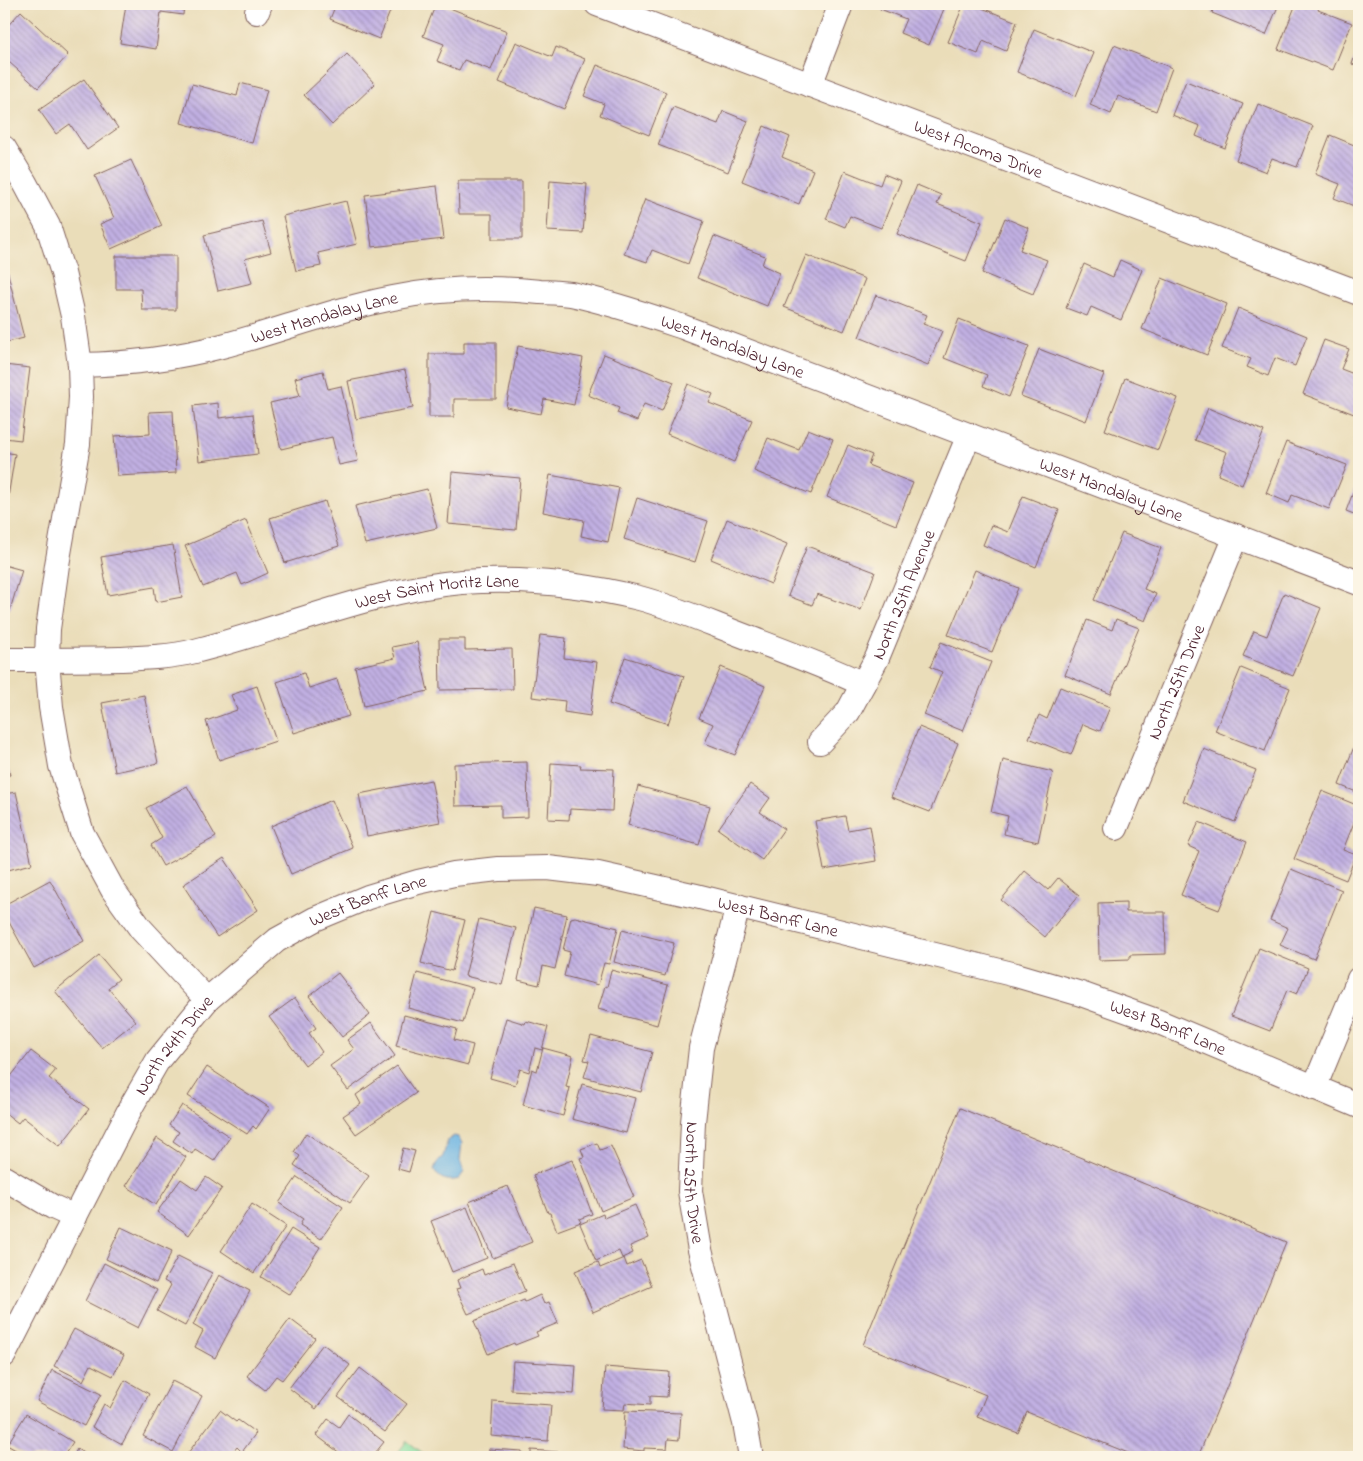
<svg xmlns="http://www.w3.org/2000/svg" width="1363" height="1461" viewBox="0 0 1363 1461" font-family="'Indie Flower',sans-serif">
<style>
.green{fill:#88dfa2;stroke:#697f66}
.water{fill:#6bb3e2;stroke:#5a6986}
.building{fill:url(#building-back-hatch)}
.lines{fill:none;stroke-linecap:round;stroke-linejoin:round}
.minor-casing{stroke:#82625d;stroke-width:26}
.minor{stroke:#fff;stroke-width:24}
.labels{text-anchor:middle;stroke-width:4.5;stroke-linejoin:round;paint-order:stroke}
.street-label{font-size:18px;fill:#4a1f2b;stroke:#fcf5e5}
</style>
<defs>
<pattern id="building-back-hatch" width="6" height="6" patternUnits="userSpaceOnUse" patternTransform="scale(1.25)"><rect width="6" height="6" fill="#c1b0e3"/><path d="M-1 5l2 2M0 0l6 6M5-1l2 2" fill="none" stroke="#9f8fb8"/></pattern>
</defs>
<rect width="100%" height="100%" fill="#fcf5e5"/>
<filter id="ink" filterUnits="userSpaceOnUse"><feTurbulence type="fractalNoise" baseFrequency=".02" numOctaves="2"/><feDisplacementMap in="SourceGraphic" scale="10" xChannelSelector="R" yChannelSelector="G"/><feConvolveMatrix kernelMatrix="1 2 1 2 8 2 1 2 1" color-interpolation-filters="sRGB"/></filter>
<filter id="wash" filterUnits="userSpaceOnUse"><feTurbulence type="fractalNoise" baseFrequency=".0096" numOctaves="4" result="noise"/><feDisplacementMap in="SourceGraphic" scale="20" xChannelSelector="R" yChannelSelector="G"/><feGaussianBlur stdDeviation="1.12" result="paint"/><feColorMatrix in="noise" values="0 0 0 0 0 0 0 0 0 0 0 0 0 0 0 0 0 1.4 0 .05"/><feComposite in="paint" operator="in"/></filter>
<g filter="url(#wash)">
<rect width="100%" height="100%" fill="#eaddb9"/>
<path class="green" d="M407,1441L427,1456L426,1457H394Z"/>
<path class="water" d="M454,1136L458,1137L462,1143L460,1160L464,1172L459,1179C449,1182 439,1180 434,1170L436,1164L443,1156L448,1140Z"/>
<g id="blocks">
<g class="building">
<path d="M126,4H184L183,15L161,12L156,49L120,43Z"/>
<path d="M336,4H393L379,39L330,19Z"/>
<path d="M436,4H440L507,31L491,70L464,60L459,70L437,61L444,44L423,36Z"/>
<path d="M882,4H946L929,45L900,33L906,19L880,9Z"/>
<path d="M964,4H972L1017,22L1006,51L983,41L978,54L948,42Z"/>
<path d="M1215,4H1279L1266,35L1212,13Z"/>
<path d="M1296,4H1320L1318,10L1352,23L1333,70L1278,49Z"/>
<path d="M21,11L68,55L38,88L9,62L4,67V30Z"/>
<path d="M1034,29L1094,53L1076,96L1017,72Z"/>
<path d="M516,42L552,57L556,47L585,59L564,109L499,82Z"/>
<path d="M1114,45L1172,68L1156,111L1118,96L1111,114L1090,105Z"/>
<path d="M1359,45V67L1352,64Z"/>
<path d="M347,54L375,84L332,125L304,95Z"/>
<path d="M597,65L666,92L649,135L600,115L604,104L584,96Z"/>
<path d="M84,79L118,128L87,150L70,124L56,134L39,110Z"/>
<path d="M1186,81L1243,104L1225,148L1196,136L1200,126L1172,115Z"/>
<path d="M240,83L267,90L252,143L181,123L192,84L237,96Z"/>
<path d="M1258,104L1313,126L1297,167L1272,158L1266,172L1236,160Z"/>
<path d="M673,107L718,124L723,111L748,121L728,172L658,145Z"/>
<path d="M764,126L790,137L782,157L813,170L799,204L742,181Z"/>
<path d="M1330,135L1359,147V208L1334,198L1340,184L1315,174Z"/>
<path d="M131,160L162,226L111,249L100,224L114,218L95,176Z"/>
<path d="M845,171L880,185L884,174L901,181L881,228L850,216L845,227L826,219Z"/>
<path d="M458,181H522V239H492V214H459Z"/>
<path d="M550,181L587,184L583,233L547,231Z"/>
<path d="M917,185L941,195L937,204L982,222L966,261L897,234Z"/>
<path d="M437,186L444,239L372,247L365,195Z"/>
<path d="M645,199L704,221L688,264L652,250L647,262L624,254Z"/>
<path d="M346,201L357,244L318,253L321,266L296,271L283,216Z"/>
<path d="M1005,218L1029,228L1020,250L1047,260L1033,294L982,273Z"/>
<path d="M262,221L271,252L245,259L252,283L218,291L204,235Z"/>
<path d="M714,236L765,256L762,265L780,273L767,306L697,278Z"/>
<path d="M806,255L865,279L844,331L784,307Z"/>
<path d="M116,256H176V310H142L141,289H116Z"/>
<path d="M4,258L24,338L4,343Z"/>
<path d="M1120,260L1142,270L1121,320L1091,307L1087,316L1066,308L1084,264L1113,277Z"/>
<path d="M1162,278L1227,304L1207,355L1142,329Z"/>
<path d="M876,295L927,315L923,324L942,331L928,365L859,337Z"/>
<path d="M1238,308L1307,336L1295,366L1275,358L1268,376L1247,367L1251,359L1222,348Z"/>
<path d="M959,319L1029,346L1009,397L983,386L987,375L944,358Z"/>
<path d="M1324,340L1349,349L1341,369L1359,376V416L1303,394Z"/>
<path d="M464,342H496V399H454V417H429V354H464Z"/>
<path d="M518,346L583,358L574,405L544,399L541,414L506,407Z"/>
<path d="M1039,349L1104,374L1086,421L1021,396Z"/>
<path d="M604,354L674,382L662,411L644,404L637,421L617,413L619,408L588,395Z"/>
<path d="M4,365L30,368L21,440L4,438Z"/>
<path d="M405,370L413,408L356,419L348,381Z"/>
<path d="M323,371L328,389L341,386L358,461L339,465L332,437L281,449L270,403L300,396L295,378Z"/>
<path d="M1125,378L1178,398L1158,450L1105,430Z"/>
<path d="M688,384L713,394L709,403L752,420L734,462L667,434Z"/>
<path d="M218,403L219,418L253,414L258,454L199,461L193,406Z"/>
<path d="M1208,408L1264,431L1242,485L1218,475L1227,452L1195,440Z"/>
<path d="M173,411L176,473L117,476L114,436L150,434L149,412Z"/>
<path d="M808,429L833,439L811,494L754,471L768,438L799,450Z"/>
<path d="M1286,442L1347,465L1329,509L1292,495L1289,503L1266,493Z"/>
<path d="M848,445L872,455L868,465L913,483L896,525L827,497Z"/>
<path d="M4,452L15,454L5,516H4Z"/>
<path d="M452,472L520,478L516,530L448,524Z"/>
<path d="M550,475L619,488L608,542L581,536L584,520L543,512Z"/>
<path d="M1359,477V516L1346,511Z"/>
<path d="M427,489L437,528L365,544L355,506Z"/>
<path d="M1023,496L1059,510L1036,567L983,545L991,525L1008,532Z"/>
<path d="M637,498L708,521L695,562L624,539Z"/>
<path d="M325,501L339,546L285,563L270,518Z"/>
<path d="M727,519L787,544L771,584L711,559Z"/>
<path d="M246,520L268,573L242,585L237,573L203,587L185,546Z"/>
<path d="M1122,533L1161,548L1144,589L1156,594L1145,621L1094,600Z"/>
<path d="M173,545L182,597L156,602L154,587L108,595L101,557Z"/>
<path d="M807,546L875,572L861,610L817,594L812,605L788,596Z"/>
<path d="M4,565L22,570L10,610L4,608Z"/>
<path d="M975,570L1018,588L992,652L948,635Z"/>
<path d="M1284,593L1321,608L1293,676L1243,656L1254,631L1267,636Z"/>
<path d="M1116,619L1139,628L1111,694L1065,675L1087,620L1112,630Z"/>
<path d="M540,635L566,638L564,658L597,662L590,716L564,712L565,701L532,697Z"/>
<path d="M439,639H465V650L512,649L513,689L440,690Z"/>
<path d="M417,642L428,691L364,706L355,667L395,658L392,647Z"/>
<path d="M941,642L991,662L963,731L924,715L942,672L930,667Z"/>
<path d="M625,657L684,676L668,724L609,704Z"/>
<path d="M721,667L765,686L735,755L705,743L713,724L699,718Z"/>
<path d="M1241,668L1290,688L1265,751L1215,731Z"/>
<path d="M304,673L309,688L337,679L349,716L294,733L277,682Z"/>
<path d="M257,686L276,741L219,760L206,721L237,710L231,695Z"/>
<path d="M1060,687L1110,707L1100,731L1083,724L1071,755L1029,738L1039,715L1047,719Z"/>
<path d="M144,695L158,763L115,772L102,703Z"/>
<path d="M919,727L958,743L930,812L891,797Z"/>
<path d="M1359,734V793L1339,785Z"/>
<path d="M1204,749L1256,770L1235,822L1183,801Z"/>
<path d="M4,753L10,775L4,776Z"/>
<path d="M1003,760L1053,772L1038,842L1004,834L1008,816L991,812Z"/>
<path d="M527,762L528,817L501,818V805L455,806L454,764Z"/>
<path d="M551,763L581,765L580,768L614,769L612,811L570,809L569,820L548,819Z"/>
<path d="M431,780L440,822L367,836L359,794Z"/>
<path d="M750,784L770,798L760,812L784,829L762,860L718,829Z"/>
<path d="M187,786L216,837L163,866L151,845L162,838L146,808Z"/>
<path d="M638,786L710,806L699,845L628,825Z"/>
<path d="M1322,791L1359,806V810L1343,850L1356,855L1346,880L1294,859Z"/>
<path d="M16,792L32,864L4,871V794Z"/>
<path d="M332,800L353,848L291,874L271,826Z"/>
<path d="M845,816L848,830L870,826L876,861L824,870L815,821Z"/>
<path d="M1199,822L1247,842L1219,910L1181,895L1199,851L1188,846Z"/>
<path d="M224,858L258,910L217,937L183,885Z"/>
<path d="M1291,869L1342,890L1314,959L1280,945L1288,928L1270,920Z"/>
<path d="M1025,871L1048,890L1058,878L1079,895L1045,937L1001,900Z"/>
<path d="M50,880L84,941L34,968L4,913V905Z"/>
<path d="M1126,902V912H1165L1166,954L1130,955V959L1099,960L1098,903Z"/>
<path d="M534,908L567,915L555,969L543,966L539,985L518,980Z"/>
<path d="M434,912L465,920L452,971L421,963Z"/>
<path d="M575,917L618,928L609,964L604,963L598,985L564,976L570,952L563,950L571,918Z"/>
<path d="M479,919L516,928L502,985L465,976Z"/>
<path d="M622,930L674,943L665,976L614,962Z"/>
<path d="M1259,948L1308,968L1297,994L1287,990L1270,1031L1231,1016Z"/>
<path d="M99,955L119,979L108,988L136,1021L102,1048L55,991Z"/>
<path d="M611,970L668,985L657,1025L598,1009L605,986L607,987Z"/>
<path d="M338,973L370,1015L342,1037L309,996Z"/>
<path d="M417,973L473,988L463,1023L408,1008Z"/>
<path d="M295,998L316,1028L309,1033L322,1052L305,1065L269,1017Z"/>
<path d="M404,1015L457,1029L454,1040L473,1045L468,1065L396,1046Z"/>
<path d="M506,1018L525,1024L526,1021L548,1027L542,1050L535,1048L529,1072L520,1069L515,1085L490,1078Z"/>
<path d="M371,1023L395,1056L348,1090L330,1066L354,1049L347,1040Z"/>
<path d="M591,1036L652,1052L641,1092L584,1077L589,1061L584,1060Z"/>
<path d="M543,1048L573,1056L566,1087L570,1088L563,1116L523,1105L532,1069L537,1071Z"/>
<path d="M31,1051L56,1070L49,1078L89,1109L60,1146L23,1117L18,1123L4,1112V1085Z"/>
<path d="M397,1066L416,1093L356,1134L343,1116L361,1104L356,1095Z"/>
<path d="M207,1067L270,1108L256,1129L253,1126L247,1134L188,1096Z"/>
<path d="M582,1084L635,1098L626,1133L572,1119Z"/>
<path d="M182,1105L230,1137L214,1161L195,1149L192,1154L173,1141L179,1132L169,1125Z"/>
<path d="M960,1108L1286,1242L1198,1457H1138L1027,1412L1018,1433L977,1417L986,1395L863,1345Z"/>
<path d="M306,1133L369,1176L350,1203L294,1165L300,1156L294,1152Z"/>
<path d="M157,1138L186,1157L156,1205L126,1186Z"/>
<path d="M597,1143L600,1150L611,1146L634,1197L601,1211L580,1158L584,1157L581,1149Z"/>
<path d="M403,1148L415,1151L409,1172L398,1169Z"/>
<path d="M572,1160L592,1214L579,1219L581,1222L557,1231L550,1213H548L533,1175Z"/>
<path d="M206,1177L222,1188L189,1235L157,1212L181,1179L197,1190Z"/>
<path d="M297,1177L343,1207L321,1239L300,1225L303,1219L279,1203Z"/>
<path d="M508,1186L532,1242L493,1258L469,1202Z"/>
<path d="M252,1204L286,1226L254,1273L221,1251Z"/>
<path d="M635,1205L649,1238L630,1246L633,1253L622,1258L619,1251L596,1261L580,1224L603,1214L604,1218Z"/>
<path d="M467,1207L487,1258L452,1272L431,1221Z"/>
<path d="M121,1227L172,1251L156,1283L106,1259Z"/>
<path d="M291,1229L320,1247L290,1295L261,1277Z"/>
<path d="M178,1256L212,1273L185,1326L157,1311L171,1285L164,1281Z"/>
<path d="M624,1258L627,1266L641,1260L652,1286L593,1312L575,1271L598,1262L600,1268Z"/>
<path d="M104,1263L157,1290L138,1328L85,1301Z"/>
<path d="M513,1263L525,1291L468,1314L456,1289L460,1288L457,1280L482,1269L484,1275Z"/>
<path d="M219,1275L250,1291L215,1358L195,1347L203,1331L193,1325Z"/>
<path d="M540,1295L544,1304L549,1302L558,1323L536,1332L538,1336L515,1345L514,1343L488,1354L474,1321L524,1300L525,1302Z"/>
<path d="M290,1319L315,1338L282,1380L276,1376L265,1390L247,1376Z"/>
<path d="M74,1329L124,1355L113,1376L91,1365L83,1381L54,1366Z"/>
<path d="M323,1344L350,1365L316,1409L289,1388Z"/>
<path d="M513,1361L576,1365L574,1394L511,1390Z"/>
<path d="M605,1367L669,1372L667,1397L650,1396V1405L625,1403L624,1410L602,1409Z"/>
<path d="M360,1368L407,1404L385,1432L338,1397Z"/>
<path d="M52,1370L101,1394L84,1426L37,1401Z"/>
<path d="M125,1380L149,1394L122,1444L92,1427L104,1404L110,1408Z"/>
<path d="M172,1381L202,1396L173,1452L143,1436Z"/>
<path d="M493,1401L551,1405L548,1441L491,1436Z"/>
<path d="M220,1410L236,1422L238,1420L256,1433L242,1452L237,1447L229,1457H185Z"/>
<path d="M625,1411L681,1413L679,1440L668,1439L667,1449L644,1448V1451L623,1449Z"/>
<path d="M26,1414L73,1442L63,1457H28L7,1445Z"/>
<path d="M348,1414L384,1442L372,1457H345L316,1435L328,1419L339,1427Z"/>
<path d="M77,1449L90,1457H73Z"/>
<path d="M489,1449L522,1451V1457H488Z"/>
<path d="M531,1450L572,1453V1457H531Z"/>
<path d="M243,1451L252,1457H239Z"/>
</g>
</g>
</g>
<g filter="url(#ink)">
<use href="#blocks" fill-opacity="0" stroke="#82625d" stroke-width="1"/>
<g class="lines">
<g class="minor-casing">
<g id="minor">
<path id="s1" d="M597,4L1359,293"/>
<path d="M257,12L260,4"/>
<path d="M810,85L841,4"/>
<path d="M4,148L25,183L48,226L63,273L73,316L80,365L81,397L78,444L57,565L48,629L47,660L51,707L61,766L82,833L113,890L141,929L207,1000"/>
<path id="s2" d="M80,365C130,364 173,359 222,346C279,331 335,309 393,298C441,288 492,287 540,292C550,292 561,293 571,294C609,302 647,315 683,327L1359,583"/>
<path id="s3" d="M4,660C42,660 81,660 120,659C144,658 171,657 195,651C283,629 370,590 462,582C520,578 582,584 639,598C677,608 714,625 752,639C789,653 827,667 863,684"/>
<path id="s4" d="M820,742L848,712L877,658L969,435"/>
<path id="s5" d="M1116,828L1236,536"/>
<path id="s6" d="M738,906L701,1048L693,1122L690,1191L700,1250L745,1423L751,1457"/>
<path d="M1314,1088L1359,979"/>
<path d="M4,1178L53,1207L75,1217"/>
<path id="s7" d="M4,1355L132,1105L158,1060L207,1000L277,940L315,919L368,897L418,882L454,874L498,869L548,868L598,874L696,896L1016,975L1081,994L1159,1022L1359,1106"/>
</g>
</g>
<use href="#minor" class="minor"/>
</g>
</g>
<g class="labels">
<g class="street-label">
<text dy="6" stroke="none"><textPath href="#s1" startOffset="408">West Acoma Drive</textPath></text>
<text dy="6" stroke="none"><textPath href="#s2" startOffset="250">West Mandalay Lane</textPath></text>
<text dy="6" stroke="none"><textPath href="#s2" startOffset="670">West Mandalay Lane</textPath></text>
<text dy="6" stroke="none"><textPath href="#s2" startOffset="1075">West Mandalay Lane</textPath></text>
<text dy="6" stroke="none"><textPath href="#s3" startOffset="442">West Saint Moritz Lane</textPath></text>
<text dy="6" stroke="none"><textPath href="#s4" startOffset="171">North 25th Avenue</textPath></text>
<text dy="6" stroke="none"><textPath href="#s5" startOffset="158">North 25th Drive</textPath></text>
<text dy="6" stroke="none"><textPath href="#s7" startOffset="602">West Banff Lane</textPath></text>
<text dy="6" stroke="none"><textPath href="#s7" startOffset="1022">West Banff Lane</textPath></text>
<text dy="6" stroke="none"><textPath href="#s7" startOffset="1428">West Banff Lane</textPath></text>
<text dy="6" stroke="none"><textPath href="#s7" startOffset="354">North 24th Drive</textPath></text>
<text dy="6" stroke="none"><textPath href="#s6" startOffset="282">North 25th Drive</textPath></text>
</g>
</g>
<rect width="1363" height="1461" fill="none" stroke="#fcf5e5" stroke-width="20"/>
</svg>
